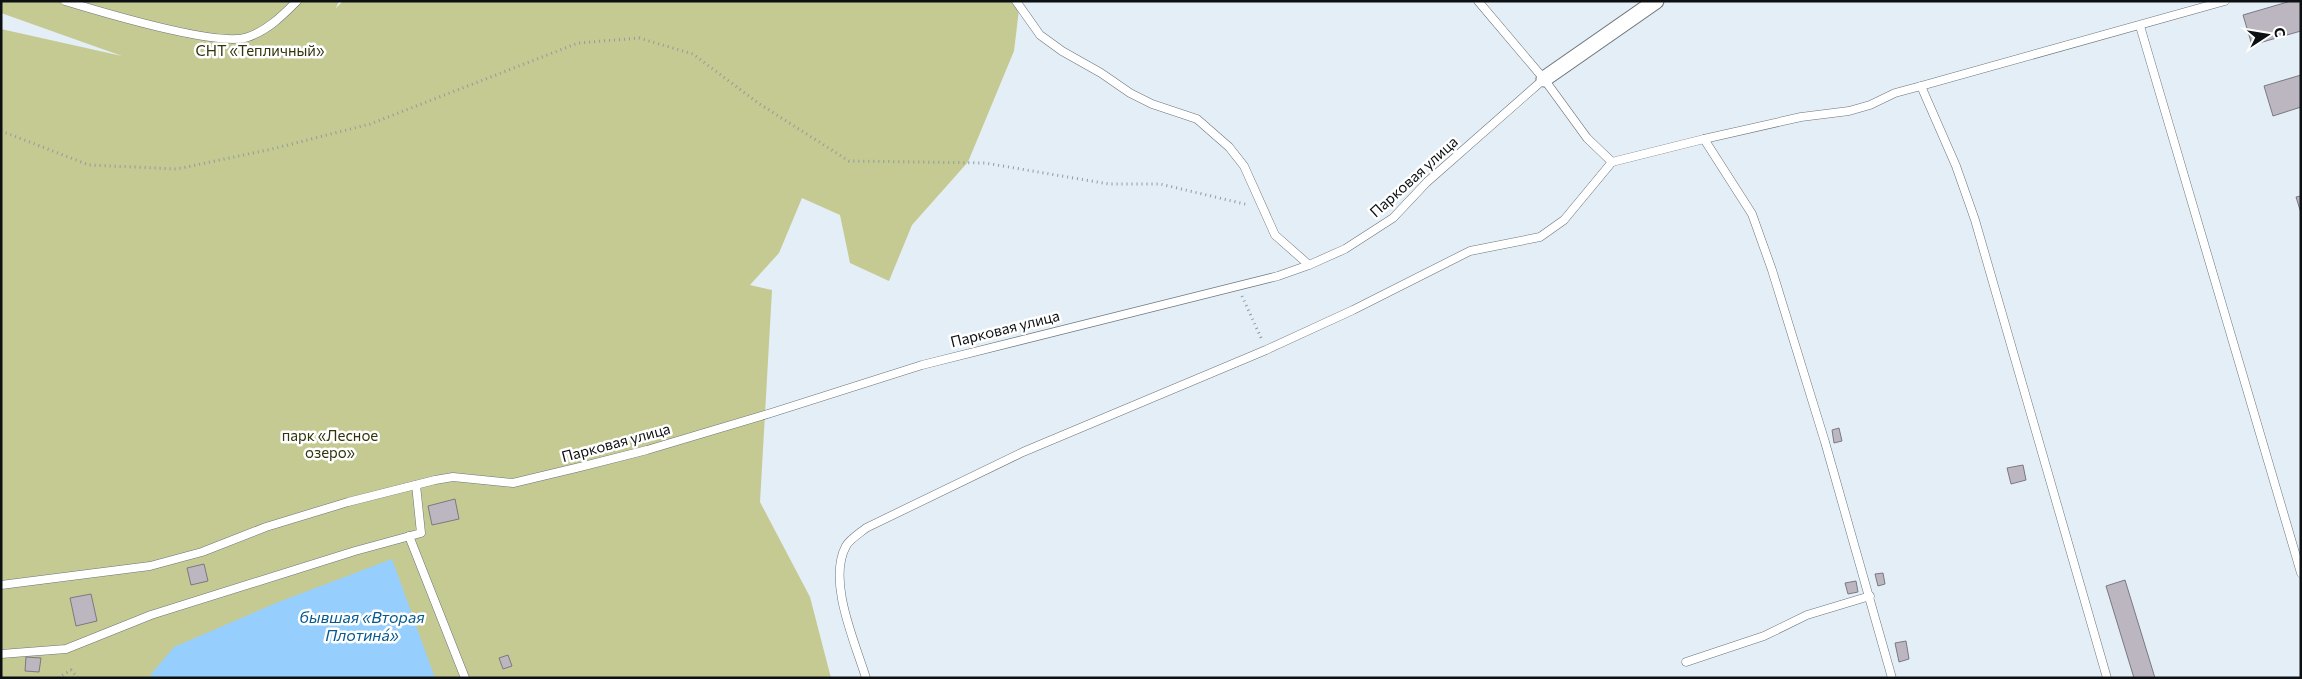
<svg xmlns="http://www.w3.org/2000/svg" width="2302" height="679" viewBox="0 0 2302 679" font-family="Commissioner,sans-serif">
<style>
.green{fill:#c5ca92}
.water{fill:#96cefe}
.building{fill:#bbb6c0;stroke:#7c7881}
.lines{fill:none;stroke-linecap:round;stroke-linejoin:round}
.lane-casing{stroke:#6b747a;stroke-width:9}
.street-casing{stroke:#6b747a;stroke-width:17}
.path{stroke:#929a9f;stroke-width:3;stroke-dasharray:1 4;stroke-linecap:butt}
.lane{stroke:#fff;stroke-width:8}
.street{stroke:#fff;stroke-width:15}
.labels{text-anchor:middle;stroke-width:5;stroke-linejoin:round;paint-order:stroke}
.park-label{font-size:15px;fill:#32340e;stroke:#fff}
.street-label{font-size:15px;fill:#0d1012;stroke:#fff}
.water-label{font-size:16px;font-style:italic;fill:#045a90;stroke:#fff}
</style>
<rect width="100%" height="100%" fill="#e4eef6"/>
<path class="green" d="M1,1H339L336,8L343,1H1020L1014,51L968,162L912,225L889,281L850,263L840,215L802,198L779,253L750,285L772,290L760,502L810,597L831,678H1V29L122,56L1,13Z"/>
<path class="water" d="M392,559L435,678H148L174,647L276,603Z"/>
<g class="building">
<path d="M2291,1H2301V31L2252,45L2243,15Z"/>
<path d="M2301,75V107L2273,116L2264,86Z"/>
<path d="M2301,196V213L2296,197Z"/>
<path d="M1839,428L1842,441L1834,443L1832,430Z"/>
<path d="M2023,465L2026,480L2011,484L2007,468Z"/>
<path d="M455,499L459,519L432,525L428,506Z"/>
<path d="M204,564L208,581L191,585L187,568Z"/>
<path d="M1883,573L1885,584L1878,586L1875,574Z"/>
<path d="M2125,580L2155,678H2134L2106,586Z"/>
<path d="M1856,581L1858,592L1848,594L1845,583Z"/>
<path d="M91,594L97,621L76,626L70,598Z"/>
<path d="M1906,641L1909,659L1899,662L1895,643Z"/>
<path d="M508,655L512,666L503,669L499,658Z"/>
<path d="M26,657L41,658L39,672L25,671Z"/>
</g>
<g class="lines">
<g class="lane-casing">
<g id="lane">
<path d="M65,1C98,11 219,48 248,37C268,30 282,16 297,1"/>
<path d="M1016,1L1040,35L1062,51L1101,73L1130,93L1152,104L1197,119L1229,147L1244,166L1275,235L1309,265"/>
<path d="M1478,1L1544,79L1587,138L1612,162L1704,139L1752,214L1772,270L1825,442L1892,678"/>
<path d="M2140,26L2301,573"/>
<path d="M1921,86L1956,166L1975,220L2107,678"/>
<path d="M1704,139L1801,117L1849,111L1870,105L1895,93L1921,86L2225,1"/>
<path d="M409,536L465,678"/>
<path d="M1,585L150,566L202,552L266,527L348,502L435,480L453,477L513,483L580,467L647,450L771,413L922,365L1278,276L1309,265L1345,249L1393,218L1427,182L1544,79"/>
<path d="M1,654L66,649L151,615L355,551L421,533L416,485"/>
<path d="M1686,662L1764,636L1807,615L1870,596"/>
<path d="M866,678C855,642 827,581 846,546C850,539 860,533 866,528L1023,452L1266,350L1353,310L1470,251L1540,237L1564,220L1612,162"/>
</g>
</g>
<g class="street-casing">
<path id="street" d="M1544,79L1656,1"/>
</g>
<g class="path">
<path d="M1,131L89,165L177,169L272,149L370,124L578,43L639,38L693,54L758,103L849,161L985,163L1109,184H1160L1249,205"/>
<path d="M1242,296L1262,340"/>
<path d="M58,678L71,670L78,678"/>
</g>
<use href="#lane" class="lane"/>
<use href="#street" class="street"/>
</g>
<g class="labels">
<g class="park-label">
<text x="260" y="56">СНТ «Тепличный»</text>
<text x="330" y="441">парк «Лесное<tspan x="330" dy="17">озеро»</tspan></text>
</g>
<g class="street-label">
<text transform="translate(1414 177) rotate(-42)" y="5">Парковая улица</text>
<text transform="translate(1005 329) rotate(-14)" y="5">Парковая улица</text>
<text transform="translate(616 443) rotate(-15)" y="5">Парковая улица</text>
</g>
<g class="water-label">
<text x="362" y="623">бывшая «Вторая<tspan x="362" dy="18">Плотинá»</tspan></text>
</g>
</g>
<rect width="2302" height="679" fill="none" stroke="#0d1012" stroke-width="5"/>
<g transform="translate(2267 35) rotate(78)" stroke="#ffffff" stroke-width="4" paint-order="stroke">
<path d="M0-4L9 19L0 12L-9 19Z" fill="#0d1012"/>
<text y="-8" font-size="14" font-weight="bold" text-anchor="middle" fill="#0d1012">С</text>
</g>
</svg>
